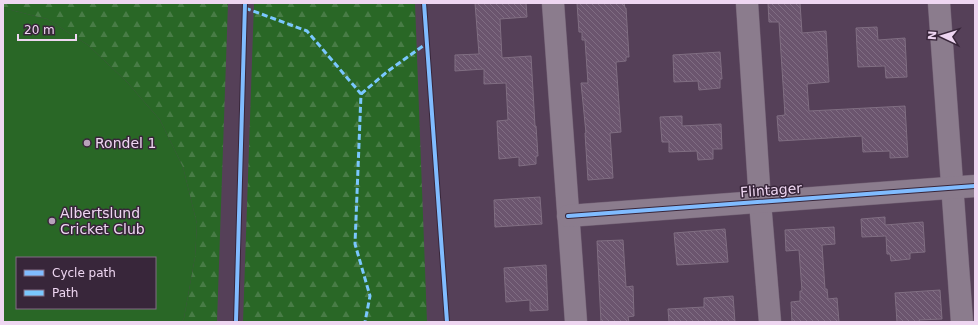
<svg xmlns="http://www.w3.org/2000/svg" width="978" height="325" viewBox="0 0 978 325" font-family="'DejaVu Sans',sans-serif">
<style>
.green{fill:#296726;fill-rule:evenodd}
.forest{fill:url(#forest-firs)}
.building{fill:url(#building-back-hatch);stroke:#806e82}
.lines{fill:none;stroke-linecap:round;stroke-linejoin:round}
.minor-casing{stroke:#705e72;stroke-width:23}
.minor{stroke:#8b7c8d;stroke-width:22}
.quiet{stroke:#7ac7fe;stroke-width:3;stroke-dasharray:6 3;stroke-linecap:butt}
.cycleway-casing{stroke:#38263a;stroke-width:6}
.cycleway{stroke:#80bcff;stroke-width:4}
.poi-dot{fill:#b8a2bb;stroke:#38263a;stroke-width:1.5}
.labels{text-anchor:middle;stroke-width:3;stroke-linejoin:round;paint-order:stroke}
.poi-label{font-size:14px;fill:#eed6f1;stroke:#38263a;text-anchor:start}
.street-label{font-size:14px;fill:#eed6f1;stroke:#38263a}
</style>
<defs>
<pattern id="forest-firs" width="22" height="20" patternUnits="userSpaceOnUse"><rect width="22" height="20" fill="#296726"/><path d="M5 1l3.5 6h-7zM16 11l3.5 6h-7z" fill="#487c46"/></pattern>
<pattern id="building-back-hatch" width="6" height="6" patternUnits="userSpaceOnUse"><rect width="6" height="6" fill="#6b556e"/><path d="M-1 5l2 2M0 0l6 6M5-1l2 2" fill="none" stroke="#806d83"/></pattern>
</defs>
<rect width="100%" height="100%" fill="#554058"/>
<path class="green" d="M3,8L47,19L88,45L127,82L160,120L183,167L197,224L195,257L184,318L182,322H3ZM17,258H155V308H17Z"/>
<g class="forest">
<path d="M3,3H228L217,322H182L184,318L195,257L197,224L183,167L160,120L127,82L88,45L47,19L3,8Z"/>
<path d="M254,3H415L427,322H243Z"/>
</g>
<g class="building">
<path d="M475,3H526L527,17L500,19L502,58L531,56L535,126H536L538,156H536V164L519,166V157L499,159L497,121L508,120L506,83L484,84V69L455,71V55L479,54Z"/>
<path d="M577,3H624L625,8H626L629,57H626V61L616,62L621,132L610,133L613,178L588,180L585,133H586L581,83H588L585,40H582V32H579Z"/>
<path d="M768,3H800L802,33L826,31L829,82L807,84L809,111L905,106L908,157L890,158V151L863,152L862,136L779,141L777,116L785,115L779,22H769Z"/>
<path d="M877,27L878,40L905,38L907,77L886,78L885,66L858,67L856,28Z"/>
<path d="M720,52L722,79H720V88L699,90L698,81L674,82L673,55Z"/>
<path d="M682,116V126L721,124L722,149H713V159L698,160L697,151L669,152V142H662L660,117Z"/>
<path d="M540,197L542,224L495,227L494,200Z"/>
<path d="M885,217V225L923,222L925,252L910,253V259L891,261L890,254H887L886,236L862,237L861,219Z"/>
<path d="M834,227L835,244L822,245L825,289H827L828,299L837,298L839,322H792L791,302L800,301V291H802L799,250L786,251L785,230Z"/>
<path d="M725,229L728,262L677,265L674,233Z"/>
<path d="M623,240L626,287L633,286L634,316L628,317L629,322H601L597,241Z"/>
<path d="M546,265L548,310L530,311V300L506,302L504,268Z"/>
<path d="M940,290L942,319L919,320L920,322H897L895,293Z"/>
<path d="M733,296L735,322H669L668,309L704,307V298Z"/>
</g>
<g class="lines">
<g class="minor-casing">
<g id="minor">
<path d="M553,3L576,322"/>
<path d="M747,3L760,202L770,322"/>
<path d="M939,3L962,322"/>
<path d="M568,216L975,186"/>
</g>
</g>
<use href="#minor" class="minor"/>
<g class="quiet">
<path d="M245,8L307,31L361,94L355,244L370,296L365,322"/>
<path d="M361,94L388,71L427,43"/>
</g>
<g class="cycleway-casing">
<g id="cycleway">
<path d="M424,3L447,322"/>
<path d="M568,216L975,186"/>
<path d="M236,322L245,3"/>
</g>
</g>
<use href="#cycleway" class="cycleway"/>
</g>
<g class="poi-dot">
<circle cx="87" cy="143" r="4"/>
<circle cx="52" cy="221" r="4"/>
</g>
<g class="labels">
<g class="poi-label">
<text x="95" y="148">Rondel 1</text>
<text x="60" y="218">Albertslund<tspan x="60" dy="16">Cricket Club</tspan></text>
</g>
<g class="street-label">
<text transform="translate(771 190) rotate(-4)" y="5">Flintager</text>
</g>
</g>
<rect width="978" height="325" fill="none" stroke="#eed6f1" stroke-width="8"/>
<rect x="16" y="257" width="140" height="52" fill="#38263a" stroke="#816c83"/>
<rect x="24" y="270" width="20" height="6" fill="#80bcff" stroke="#816c83"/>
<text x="52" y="277" font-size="12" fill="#eed6f1">Cycle path</text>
<rect x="24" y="290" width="20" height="6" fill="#7ac7fe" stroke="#816c83"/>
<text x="52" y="297" font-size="12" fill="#eed6f1">Path</text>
<g transform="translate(942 36) rotate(274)" stroke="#38263a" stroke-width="3" paint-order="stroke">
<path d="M0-3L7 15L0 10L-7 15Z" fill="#eed6f1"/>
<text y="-6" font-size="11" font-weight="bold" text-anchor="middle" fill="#eed6f1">N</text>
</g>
<path d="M18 34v6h58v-6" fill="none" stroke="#eed6f1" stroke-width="2"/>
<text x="24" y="34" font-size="12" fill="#eed6f1" stroke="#38263a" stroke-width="3" paint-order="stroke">20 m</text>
</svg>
